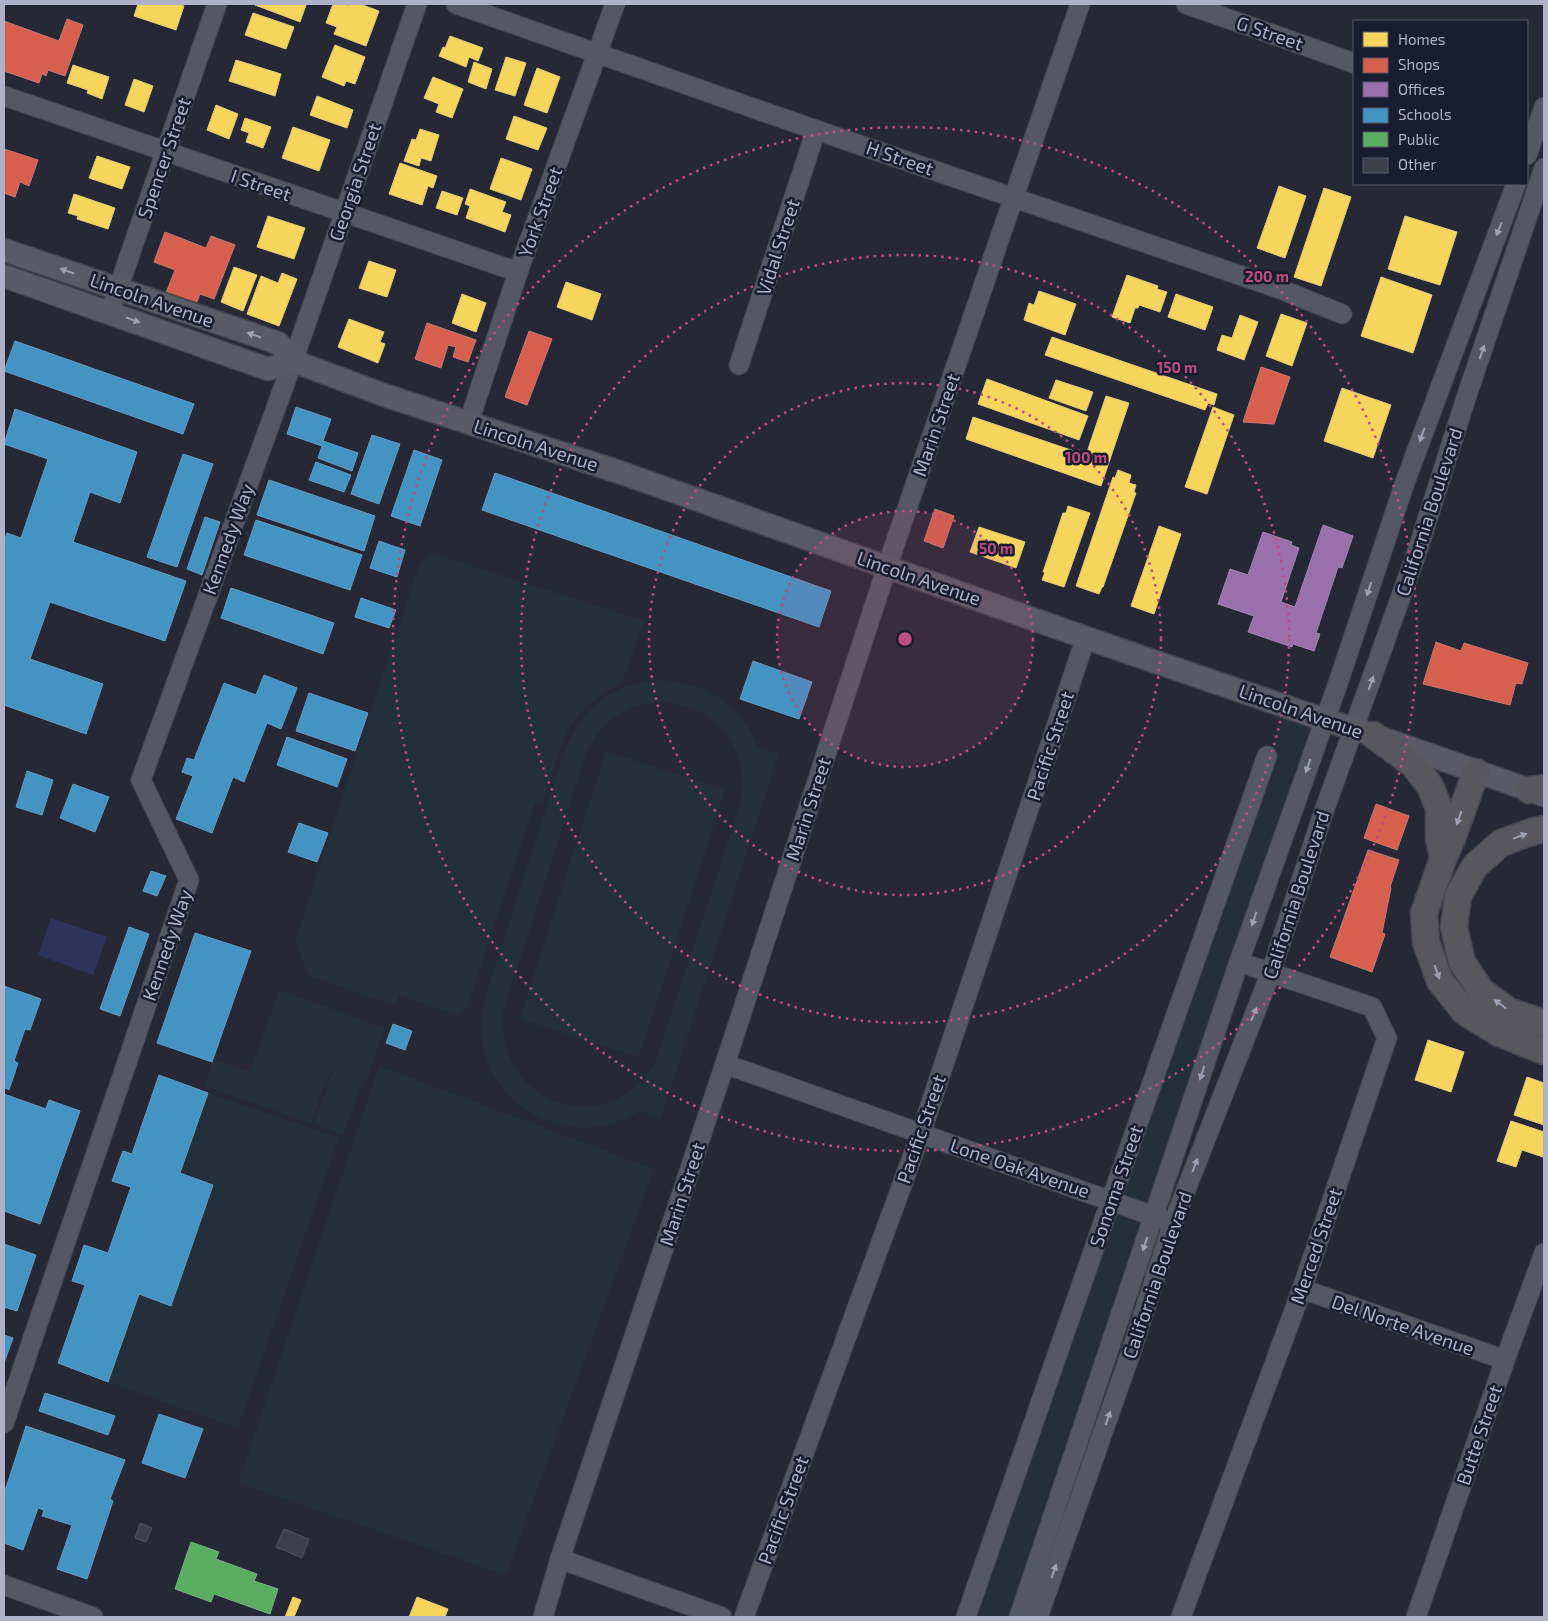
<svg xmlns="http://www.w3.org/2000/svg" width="1548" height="1621" viewBox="0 0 1548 1621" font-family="'Exo 2',sans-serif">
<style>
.green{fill:#23303b;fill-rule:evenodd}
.water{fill:#2e335b}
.homes{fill:#f6d55c;stroke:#e1ca7c}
.shops{fill:#d6604d;stroke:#ca7872}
.offices{fill:#9970ab;stroke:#a084b4}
.schools{fill:#4393c3;stroke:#639cc4}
.public{fill:#5aae61;stroke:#74af80}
.building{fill:#3e3f4c;stroke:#4e505e}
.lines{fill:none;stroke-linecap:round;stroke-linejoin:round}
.minor-casing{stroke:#42444e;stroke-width:21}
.major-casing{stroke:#41434f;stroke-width:25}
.highway-casing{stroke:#434551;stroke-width:29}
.minor{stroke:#565764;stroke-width:19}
.major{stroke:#595a66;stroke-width:22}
.highway{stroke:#57575d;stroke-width:26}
.oneway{fill:#9d9fb4}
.oneway2{fill:#9ea0b4}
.oneway3{fill:#9d9fb3}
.ring{fill:none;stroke:#bb4e81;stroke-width:2.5;stroke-dasharray:2.5 5}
.labels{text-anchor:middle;stroke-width:5;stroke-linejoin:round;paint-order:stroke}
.street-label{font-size:19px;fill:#afb1c8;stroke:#1a1c30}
.centre{fill:#bb4e81;stroke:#1a1c30;stroke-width:2.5}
.ring-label{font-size:15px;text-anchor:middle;font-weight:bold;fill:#bb4e81;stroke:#1a1c30;stroke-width:5;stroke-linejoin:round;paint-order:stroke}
</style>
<rect width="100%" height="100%" fill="#262835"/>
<g class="green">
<path d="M435,554L644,621L622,683L595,699L580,714L568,730L561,746L542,804L535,802L467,1009L456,1015L399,995L395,1006L308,975L295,941L420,562Z"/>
<path d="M659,680C706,683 739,702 758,747L779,753L661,1118L640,1111C627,1118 613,1125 597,1127C543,1133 488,1095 482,1039C480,1023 482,1009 486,994L565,750C583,706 611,685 659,680ZM659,702C719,705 752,749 739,808L655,1063C606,1142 497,1106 503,1013L585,757C600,722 622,706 659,702Z"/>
<path d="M1287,706L1325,720L1019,1617H966L1267,756Z"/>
<path d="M606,751L725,790L639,1057L520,1019Z"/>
<path d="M279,990L385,1028L366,1082L345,1075L363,1082L343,1135L314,1124L333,1071L330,1070L311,1124L205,1086L214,1059L250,1072Z"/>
<path d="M379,1066L654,1169L506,1575L238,1483Z"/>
<path d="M208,1093L339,1138L238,1428L108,1382L139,1294L171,1305L213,1185L180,1173Z"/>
</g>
<path class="water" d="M51,918L107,937L93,975L38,955Z"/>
<g class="homes">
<path d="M138,4H177L184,6L176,30L134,16Z"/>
<path d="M256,4H302L306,5L300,22L255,5Z"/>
<path d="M333,4H343L349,6V4H360L379,11L366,46L334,34L337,27L326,23Z"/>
<path d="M253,13L294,27L286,49L245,35Z"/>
<path d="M450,36L483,48L478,61L469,57L466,67L439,56L443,47L445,48Z"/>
<path d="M335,45L365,57L355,84L346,81L344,86L322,77Z"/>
<path d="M506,57L526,63L515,96L495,90Z"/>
<path d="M236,60L281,74L275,96L229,81Z"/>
<path d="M474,62L492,69L486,89L468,82Z"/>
<path d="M73,65L109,77L102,99L87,93L88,90L67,83Z"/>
<path d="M537,68L560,77L547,113L524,105Z"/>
<path d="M433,77L463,89L452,118L436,112L439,104L424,98Z"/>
<path d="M134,79L153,86L144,112L125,105Z"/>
<path d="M317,96L353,110L347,128L310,115Z"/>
<path d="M216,105L238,114L229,139L207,130Z"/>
<path d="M514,116L547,128L538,150L506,139Z"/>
<path d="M245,118L271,127L263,148L246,142L249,133L241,130Z"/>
<path d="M293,127L330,140L319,171L282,158Z"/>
<path d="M420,129L439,135L431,161L421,158L419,166L404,161L412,139L416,140Z"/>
<path d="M97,156L130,167L122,189L89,178Z"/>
<path d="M501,158L532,169L521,200L490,189Z"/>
<path d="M400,163L437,176L433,188L428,186L422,205L389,194Z"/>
<path d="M1279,186L1306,196L1285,258L1257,248Z"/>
<path d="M1324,188L1351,197L1321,286L1294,277Z"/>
<path d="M470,189L506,202L502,212L511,215L505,232L466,218L470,206L465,204Z"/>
<path d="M442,191L463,198L457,215L436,208Z"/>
<path d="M74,194L115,208L108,229L77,219L78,216L68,213Z"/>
<path d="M268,216L305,228L294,259L257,247Z"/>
<path d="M1405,216L1457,232L1440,285L1388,269Z"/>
<path d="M369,261L396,270L387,297L359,288Z"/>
<path d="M234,267L257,275L243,311L221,302Z"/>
<path d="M282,273L297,279L279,326L247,314L261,276L278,283Z"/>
<path d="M1127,275L1158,286L1157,289L1167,292L1160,312L1139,305L1138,308H1135L1130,323L1112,317Z"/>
<path d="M1381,277L1432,295L1413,353L1361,336Z"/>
<path d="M566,282L601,294L592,320L557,307Z"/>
<path d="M1039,291L1076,304L1065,335L1024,320L1029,303L1034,305Z"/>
<path d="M462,294L486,303L476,332L452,323Z"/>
<path d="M1176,294L1213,307L1205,330L1168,317Z"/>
<path d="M1281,314L1307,323L1292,366L1266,356Z"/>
<path d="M1240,315L1258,322L1244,360L1217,350L1222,335L1232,338Z"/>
<path d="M349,319L384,332L380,342L385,344L378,363L338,347Z"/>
<path d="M1052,337L1217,394L1214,405L1208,403L1205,410L1045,355Z"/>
<path d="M987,379L1088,416L1079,440L978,404Z"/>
<path d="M1056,380L1093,392L1086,411L1049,398Z"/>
<path d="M1342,388L1391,405L1373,458L1324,441Z"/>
<path d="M1106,396L1129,403L1101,486L966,439L973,417L1086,455Z"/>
<path d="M1213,407L1234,415L1207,494L1185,487Z"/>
<path d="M1118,470L1131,475L1129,483L1136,485L1134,492L1136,493L1103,587H1102L1099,594L1076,586L1113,477L1115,478Z"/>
<path d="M1068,506L1090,513L1064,587L1042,580L1045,572H1043L1063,513H1066Z"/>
<path d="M1159,526L1181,534L1154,614L1131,606Z"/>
<path d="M979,527L1025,542L1016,568L970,552Z"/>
<path d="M1428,1040L1464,1052L1451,1092L1415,1080Z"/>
<path d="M1527,1077L1544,1083V1125L1514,1115Z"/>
<path d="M1511,1121L1544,1132V1153L1543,1157L1522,1150L1516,1167L1497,1161Z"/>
<path d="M293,1597L301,1600L294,1617H285Z"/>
<path d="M417,1597L448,1609L445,1617H409Z"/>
</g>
<g class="shops">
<path d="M67,19L83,25L65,76L48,70L46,76L42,74L39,83L4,71V21L59,41Z"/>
<path d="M4,149L38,160L29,186L20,182L15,197L4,193Z"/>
<path d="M165,232L206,248L211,236L235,245L214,299L200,294L196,304L166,293L175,270L154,262Z"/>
<path d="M427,323L476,340L468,362L453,357L456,347L448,345L441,368L415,359Z"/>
<path d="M529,331L552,339L527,405L505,397Z"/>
<path d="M1261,367L1290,377L1274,424L1243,422Z"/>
<path d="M935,509L954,516L943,548L924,541Z"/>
<path d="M1436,642L1461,651L1464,643L1528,663L1522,684L1516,683L1510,705L1423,684Z"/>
<path d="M1376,804L1409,816L1397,850L1364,838Z"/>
<path d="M1368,850L1399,860L1390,887L1391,888L1382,933L1385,934L1372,972L1330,957Z"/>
</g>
<path class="offices" d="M1323,525L1353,536L1342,568L1338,567L1316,633L1320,634L1314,651L1293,644L1292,647L1248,632L1254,616L1218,604L1230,569L1248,575L1263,532L1292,542L1291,545L1299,548L1281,602L1295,607Z"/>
<g class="schools">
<path d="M15,341L194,404L183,434L4,371Z"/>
<path d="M296,407L331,419L323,441L358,453L352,471L318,458L322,446L287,434Z"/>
<path d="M15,409L137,452L120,503L90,492L73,542L186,581L165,641L50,602L30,659L103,684L86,734L4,705V541L7,533L21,538L48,459L4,444Z"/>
<path d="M372,435L400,444L379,504L351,494Z"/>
<path d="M414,450L442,460L420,526L391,516Z"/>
<path d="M183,454L213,464L177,567L147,557Z"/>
<path d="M316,462L351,475L344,492L309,480Z"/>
<path d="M495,473L831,591L819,627L482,510Z"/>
<path d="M269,480L375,516L364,551L257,515Z"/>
<path d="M205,517L220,522L202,575L187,569Z"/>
<path d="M256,520L362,555L350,590L244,555Z"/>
<path d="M379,541L405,550L397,577L370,568Z"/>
<path d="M231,588L334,623L323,654L221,618Z"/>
<path d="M361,598L396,610L389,628L355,617Z"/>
<path d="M753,661L812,682L799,719L740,699Z"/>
<path d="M264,675L297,688L281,729L267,723L244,782L233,777L212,833L176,819L193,776L182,772L187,758L194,760L224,683L256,695Z"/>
<path d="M309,693L368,713L355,751L296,731Z"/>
<path d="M287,737L347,759L337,787L277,765Z"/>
<path d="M27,771L53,780L42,815L16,807Z"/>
<path d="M73,784L109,797L95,832L60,818Z"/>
<path d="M299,823L328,833L317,862L288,852Z"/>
<path d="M151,871L166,876L157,896L143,891Z"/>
<path d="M129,927L149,934L120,1016L100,1009Z"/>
<path d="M195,933L251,951L212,1062L157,1043Z"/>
<path d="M4,986L41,999L30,1030L25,1029L14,1061L18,1063L9,1090L5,1088L4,1091Z"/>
<path d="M393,1024L412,1031L405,1050L386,1043Z"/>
<path d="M159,1075L208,1093L180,1173L213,1185L171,1306L139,1294L108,1382L58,1363L85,1285L72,1281L84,1245L108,1253L131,1187L112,1181L123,1151L132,1154Z"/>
<path d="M4,1094L46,1109L49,1100L80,1111L40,1224L4,1211Z"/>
<path d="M4,1244L36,1255L17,1311L4,1307Z"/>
<path d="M4,1335L13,1338L4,1363Z"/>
<path d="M45,1393L115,1416L108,1435L39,1411Z"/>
<path d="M159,1414L203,1429L185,1478L142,1463Z"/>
<path d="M26,1426L125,1460L110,1499L113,1501L87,1579L57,1569L72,1525L42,1516L44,1510L38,1508L23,1550L4,1543V1494Z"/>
</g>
<path class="public" d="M191,1542L219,1552L216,1559L257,1574L254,1581L278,1589L270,1614L214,1594L211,1602L175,1589Z"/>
<g class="building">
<path d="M140,1523L152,1528L146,1542L135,1538Z"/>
<path d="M284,1529L309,1539L302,1558L276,1547Z"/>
</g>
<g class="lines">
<g class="minor-casing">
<g id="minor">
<path d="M456,4L816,130L1280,289L1342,314"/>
<path d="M1186,4L1354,63"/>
<path d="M4,96L518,272"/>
<path d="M1527,155L1544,107"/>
<path d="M110,312L217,4"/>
<path d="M739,365L816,130"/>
<path d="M469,422L518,272L615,4"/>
<path d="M725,1064L1167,1221"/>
<path d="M1302,1289L1505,1360"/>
<path d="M4,1423L189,880L141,780L293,361L417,4"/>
<path d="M560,1559L722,1617"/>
<path d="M4,1585L93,1617"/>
<path d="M543,1617L560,1559L725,1064L887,567L1080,4"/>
<path d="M744,1617L921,1133L1086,637"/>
<path d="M966,1617L1111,1200L1267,756"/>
<path d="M1019,1617L1239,962L1337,686L1404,485L1516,184"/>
<path d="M1038,1617L1129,1358L1173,1223L1271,972L1324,811L1418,549L1466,398L1544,168"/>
<path d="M1181,1617L1302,1289L1387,1038L1372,1007L1239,962"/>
<path d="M1416,1617L1505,1360L1544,1253"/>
</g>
</g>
<g class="major-casing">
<g id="major">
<path d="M4,250L278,343L293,361L384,395L625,474L1092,640L1325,720L1373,735L1544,795"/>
<path d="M4,276L268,369L293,361"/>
</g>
</g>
<g class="highway-casing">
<g id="highway">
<path d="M1373,735L1413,764L1430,786L1439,808V838L1442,853"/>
<path d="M1476,772L1451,841L1443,859L1424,913L1426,942L1440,981L1465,1012L1499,1033L1544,1051"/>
<path d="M1529,790L1544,788"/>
<path d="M1544,829L1534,831L1501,843L1475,866L1458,896L1454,927L1462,962L1481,991L1508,1011L1544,1023"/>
</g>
</g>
<use href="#minor" class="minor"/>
<use href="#major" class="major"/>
<use href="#highway" class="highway"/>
</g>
<defs><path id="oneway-solid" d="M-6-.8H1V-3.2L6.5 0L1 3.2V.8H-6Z" transform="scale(1.25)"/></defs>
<g class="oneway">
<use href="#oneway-solid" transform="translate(1499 229) rotate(111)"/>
<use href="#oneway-solid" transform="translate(1482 352) rotate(-71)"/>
<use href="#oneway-solid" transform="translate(1422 435) rotate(110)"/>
<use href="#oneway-solid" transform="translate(1369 589) rotate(108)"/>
<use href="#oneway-solid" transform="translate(1371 683) rotate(-71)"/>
<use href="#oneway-solid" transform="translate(1308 766) rotate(109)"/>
<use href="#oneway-solid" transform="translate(1254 919) rotate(109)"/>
<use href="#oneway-solid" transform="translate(1254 1014) rotate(-68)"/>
<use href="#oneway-solid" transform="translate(1202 1073) rotate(108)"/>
<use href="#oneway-solid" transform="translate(1195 1165) rotate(-69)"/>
<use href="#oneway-solid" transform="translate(1145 1244) rotate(109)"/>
<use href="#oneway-solid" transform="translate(1108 1418) rotate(-71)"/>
<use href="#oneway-solid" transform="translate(1054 1571) rotate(-71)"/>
</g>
<g class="oneway2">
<use href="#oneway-solid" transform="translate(67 271) rotate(-161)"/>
<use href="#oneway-solid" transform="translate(133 320) rotate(20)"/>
<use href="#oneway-solid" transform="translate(254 335) rotate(-161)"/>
</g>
<g class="oneway3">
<use href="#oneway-solid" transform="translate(1459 818) rotate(110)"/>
<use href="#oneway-solid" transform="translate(1520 836) rotate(-20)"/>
<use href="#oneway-solid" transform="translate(1437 972) rotate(70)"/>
<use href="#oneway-solid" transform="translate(1500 1004) rotate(-144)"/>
</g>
<circle cx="905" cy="639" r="128" fill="#bb4e81" fill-opacity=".12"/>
<g class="ring">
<circle cx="905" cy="639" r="128"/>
<circle cx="905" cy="639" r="256"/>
<circle cx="905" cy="639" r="384"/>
<circle cx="905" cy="639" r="512"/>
</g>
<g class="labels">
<g class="street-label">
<text transform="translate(1270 33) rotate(19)" y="7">G Street</text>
<text transform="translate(164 158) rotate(-71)" y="7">Spencer Street</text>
<text transform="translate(900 158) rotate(19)" y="7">H Street</text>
<text transform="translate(355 182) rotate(-71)" y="7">Georgia Street</text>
<text transform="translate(261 185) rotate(19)" y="7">I Street</text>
<text transform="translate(540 212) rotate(-70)" y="7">York Street</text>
<text transform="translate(778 247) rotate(-72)" y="7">Vidal Street</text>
<text transform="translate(152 300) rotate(19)" y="7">Lincoln Avenue</text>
<text transform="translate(936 425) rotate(-71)" y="7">Marin Street</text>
<text transform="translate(536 445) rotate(18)" y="7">Lincoln Avenue</text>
<text transform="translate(1429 512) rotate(-72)" y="7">California Boulevard</text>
<text transform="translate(228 539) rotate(-70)" y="7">Kennedy Way</text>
<text transform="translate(919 578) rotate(19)" y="7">Lincoln Avenue</text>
<text transform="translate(1301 711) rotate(19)" y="7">Lincoln Avenue</text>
<text transform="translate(1050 746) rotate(-72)" y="7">Pacific Street</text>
<text transform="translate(808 809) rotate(-72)" y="7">Marin Street</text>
<text transform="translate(1296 895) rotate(-72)" y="7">California Boulevard</text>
<text transform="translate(167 945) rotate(-71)" y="7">Kennedy Way</text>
<text transform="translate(921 1129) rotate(-71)" y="7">Pacific Street</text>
<text transform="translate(1020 1168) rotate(19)" y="7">Lone Oak Avenue</text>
<text transform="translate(1116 1186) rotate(-71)" y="7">Sonoma Street</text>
<text transform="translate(682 1194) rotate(-72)" y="7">Marin Street</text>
<text transform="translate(1316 1246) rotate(-71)" y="7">Merced Street</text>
<text transform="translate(1157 1275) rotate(-71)" y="7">California Boulevard</text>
<text transform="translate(1403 1325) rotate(19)" y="7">Del Norte Avenue</text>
<text transform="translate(1479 1435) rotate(-71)" y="7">Butte Street</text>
<text transform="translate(783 1510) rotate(-70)" y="7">Pacific Street</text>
</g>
</g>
<circle cx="905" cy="639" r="8" class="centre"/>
<g class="ring-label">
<text x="1267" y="282">200 m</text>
<text x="1177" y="373">150 m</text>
<text x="1086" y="463">100 m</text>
<text x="996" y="554">50 m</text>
</g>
<rect width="1548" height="1621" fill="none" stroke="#afb1c8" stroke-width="10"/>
<rect x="1353" y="20" width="175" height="165" fill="#1a1c30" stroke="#56586d"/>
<rect x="1363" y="32" width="25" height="15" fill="#f6d55c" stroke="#56586d"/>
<text x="1398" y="45" font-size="15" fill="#afb1c8">Homes</text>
<rect x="1363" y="58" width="25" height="15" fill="#d6604d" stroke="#56586d"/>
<text x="1398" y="70" font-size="15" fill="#afb1c8">Shops</text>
<rect x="1363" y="82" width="25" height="15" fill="#9970ab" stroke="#56586d"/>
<text x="1398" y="95" font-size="15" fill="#afb1c8">Offices</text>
<rect x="1363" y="108" width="25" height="15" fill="#4393c3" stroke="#56586d"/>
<text x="1398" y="120" font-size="15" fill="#afb1c8">Schools</text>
<rect x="1363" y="132" width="25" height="15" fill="#5aae61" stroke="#56586d"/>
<text x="1398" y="145" font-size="15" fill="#afb1c8">Public</text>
<rect x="1363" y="158" width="25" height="15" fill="#3e3f4c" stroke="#56586d"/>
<text x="1398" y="170" font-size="15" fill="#afb1c8">Other</text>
</svg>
